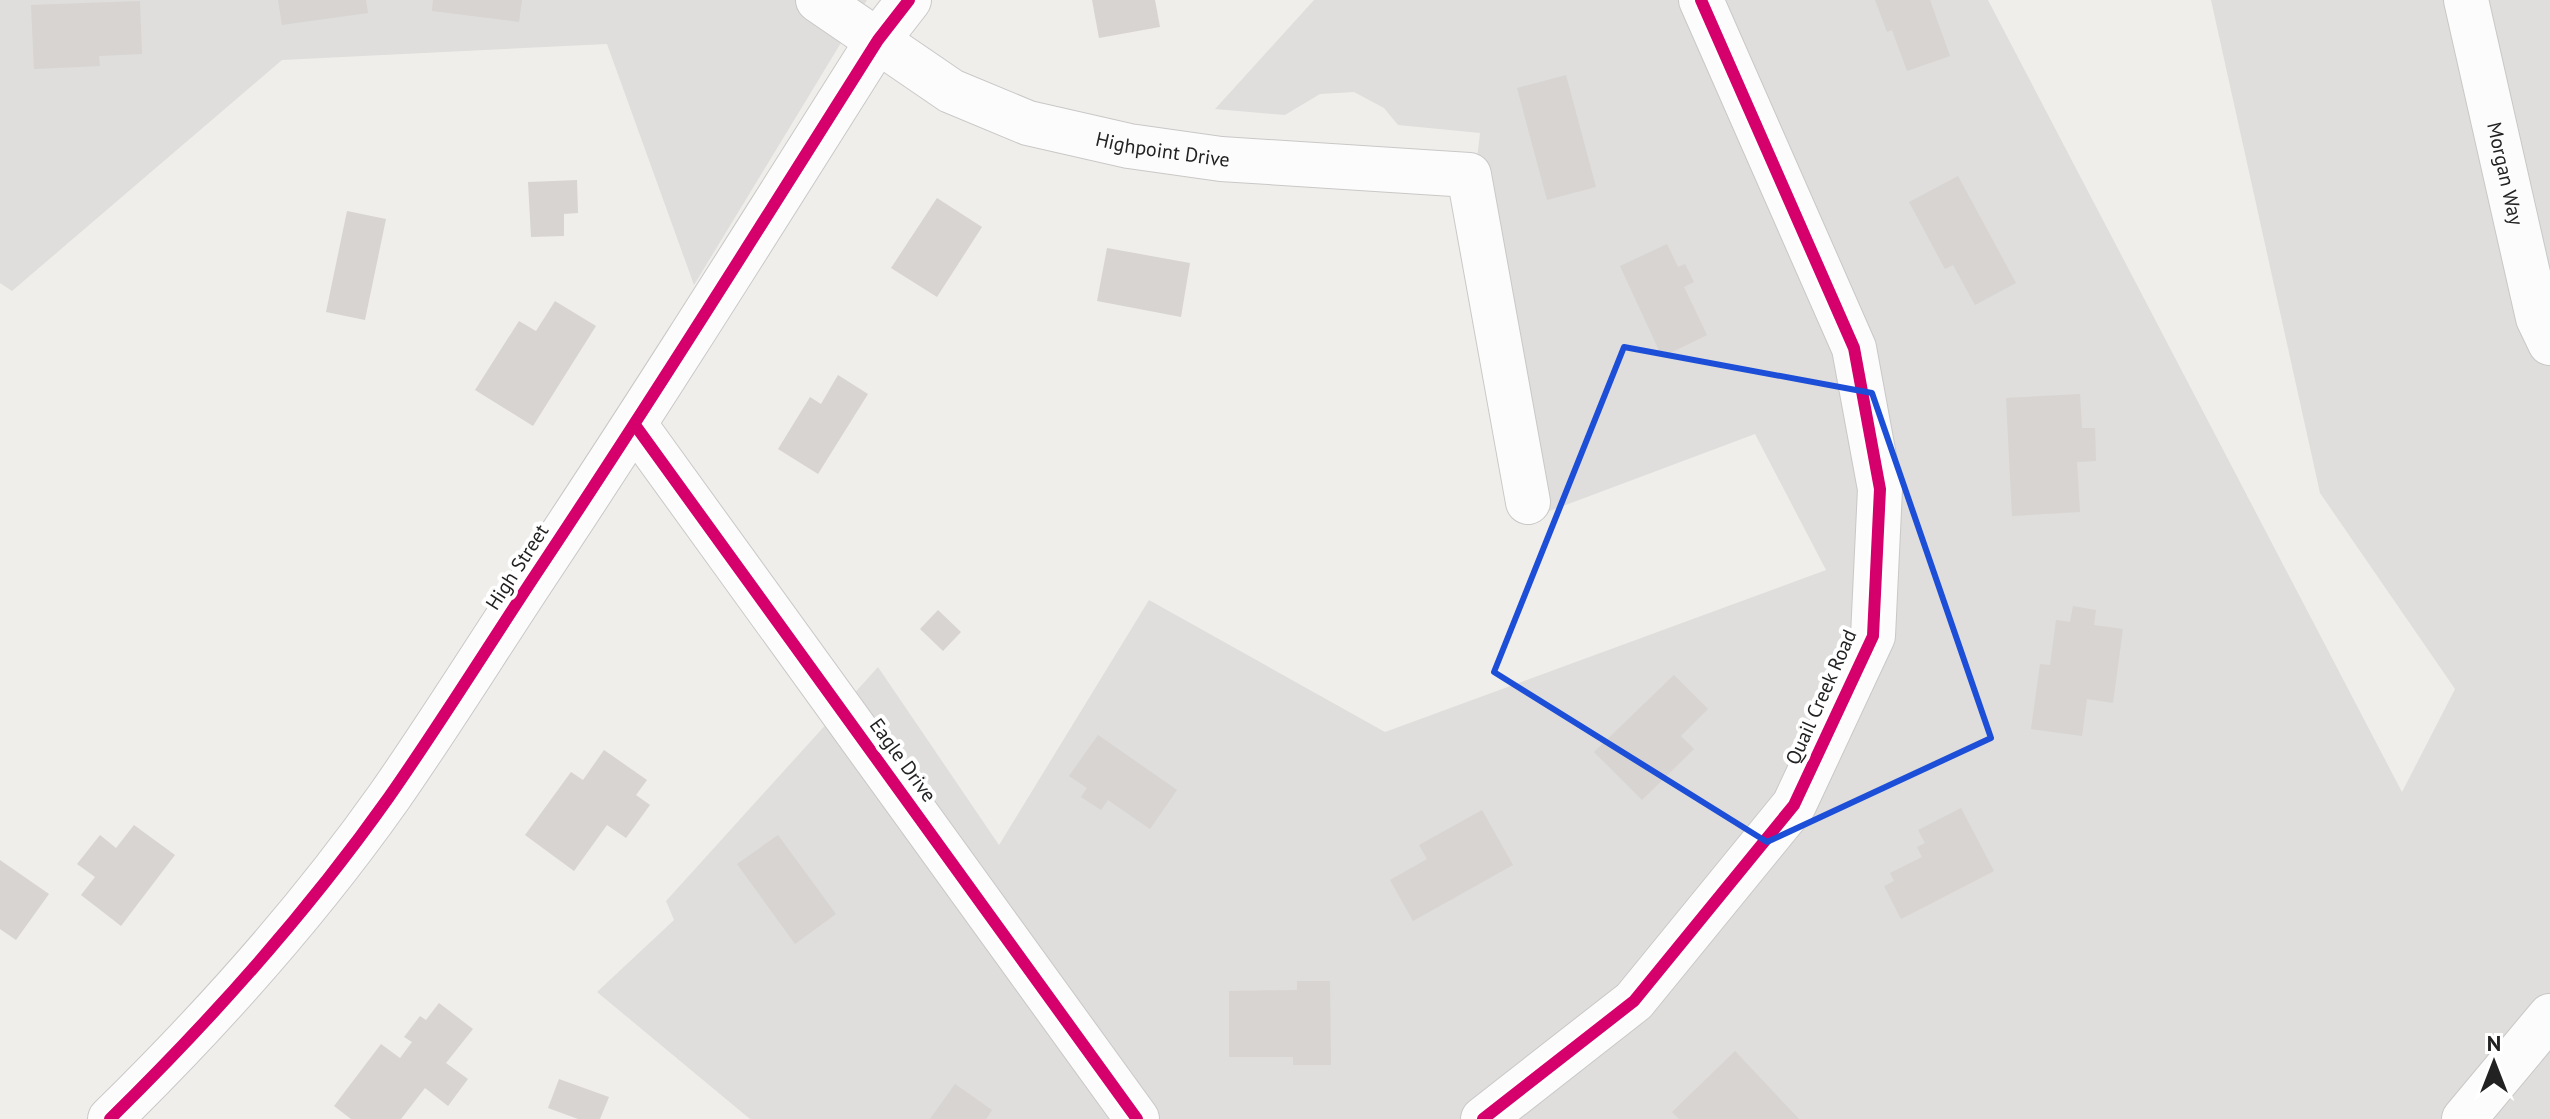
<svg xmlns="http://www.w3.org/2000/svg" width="2550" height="1119" viewBox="0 0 2550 1119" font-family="'PT Sans',sans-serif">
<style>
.residential{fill:#dfdedc}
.building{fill:#d7d4d2}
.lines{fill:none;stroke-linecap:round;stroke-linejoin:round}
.minor-casing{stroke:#c9c8c7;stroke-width:46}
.minor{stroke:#fdfcfc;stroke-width:44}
.cycleway-casing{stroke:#fff;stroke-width:17}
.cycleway{stroke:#d6006c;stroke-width:12}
.marked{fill:none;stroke:#1d4ed8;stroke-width:6;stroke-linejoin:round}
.labels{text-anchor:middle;stroke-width:8;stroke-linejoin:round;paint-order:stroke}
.street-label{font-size:20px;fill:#222;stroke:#fff}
</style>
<rect width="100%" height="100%" fill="#f0eeeb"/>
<g class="residential">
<path d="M0,0H867L694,285L607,44L282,60L12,291L0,283Z"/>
<path d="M1314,0H1988L2402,792L2455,689L2320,493L2211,0H2550V1119H750L597,992L674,920L666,901L878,667L999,845L1149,600L1385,732L1826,570L1755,434L1539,515L1470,220L1480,133L1398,125L1384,108L1354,92L1320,94L1285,115L1215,109Z"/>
</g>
<g class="building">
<path d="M278,0H366L368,13L282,25Z"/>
<path d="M433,0H522L519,22L432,11Z"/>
<path d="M1092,0H1155L1160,27L1099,38Z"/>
<path d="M1875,0H1930L1950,56L1907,71L1892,30L1887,32Z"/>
<path d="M140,1L142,54L99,56L100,66L34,69L31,5Z"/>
<path d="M1566,75L1596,187L1547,200L1517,88Z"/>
<path d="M1958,176L2016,283L1975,305L1953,265L1945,269L1909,202Z"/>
<path d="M577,180L578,213L564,214V236L531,237L528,182Z"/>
<path d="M937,198L982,227L937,297L891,268Z"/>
<path d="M347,211L386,219L365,320L326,312Z"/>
<path d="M1667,244L1678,267L1685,264L1694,282L1684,287L1707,335L1662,357L1620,266Z"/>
<path d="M1107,248L1190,263L1181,317L1097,301Z"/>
<path d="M555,301L596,326L533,426L475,390L519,321L536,331Z"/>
<path d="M838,375L868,394L818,474L778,449L810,397L821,404Z"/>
<path d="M2080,394L2082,428H2095L2096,461L2077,462L2080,512L2012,516L2006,398Z"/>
<path d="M2073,606L2096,610L2094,625L2123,629L2113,703L2087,699L2082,736L2031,729L2040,664L2050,665L2056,620L2070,622Z"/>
<path d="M938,610L961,632L943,651L920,629Z"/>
<path d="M1674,675L1708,709L1681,736L1694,749L1642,800L1594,752Z"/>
<path d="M1098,735L1177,790L1150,829L1108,800L1101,810L1081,797L1087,788L1069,776Z"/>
<path d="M604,750L647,780L636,795L650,805L626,838L607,825L574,871L525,835L571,772L583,780Z"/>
<path d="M1961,808L1994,871L1901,919L1884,886L1894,881L1890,873L1922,857L1917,847L1925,843L1918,830Z"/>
<path d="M1482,810L1513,865L1413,921L1390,880L1427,859L1419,845Z"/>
<path d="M134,825L175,855L121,926L81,895L95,877L77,864L100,835L116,848Z"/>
<path d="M778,835L836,914L795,944L737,864Z"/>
<path d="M0,860L49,894L16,940L0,929Z"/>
<path d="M1297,981H1330L1331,1065H1293V1057H1229V991L1297,990Z"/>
<path d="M439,1003L473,1029L446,1063L468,1079L448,1106L425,1088L401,1119H351L334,1106L381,1044L400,1058L412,1042L404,1037L420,1016L426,1020Z"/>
<path d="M1735,1051L1799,1119H1679L1672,1112Z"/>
<path d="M559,1079L609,1097L600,1119H578L548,1108Z"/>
<path d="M955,1084L992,1110L986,1119H930Z"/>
</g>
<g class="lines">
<g class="minor-casing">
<g id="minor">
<path id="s1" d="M818,0L951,91L1028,123L1129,146L1221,159L1469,175L1528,502"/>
<path id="s2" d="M2466,0L2538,318L2550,343"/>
<path d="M635,425L1137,1119"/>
<path d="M110,1119C211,1020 307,913 389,797C440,724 487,648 536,574C653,398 765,219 878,40L909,0"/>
<path d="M1483,1119L1634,1001L1794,805L1873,636L1880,489L1854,348L1701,0"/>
<path d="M2464,1119L2550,1016"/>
</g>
</g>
<use href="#minor" class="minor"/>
<g class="cycleway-casing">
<g id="cycleway">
<path d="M635,425L1137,1119"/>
<path d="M110,1119C211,1020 307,913 389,797C440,724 487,648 536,574C653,398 765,219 878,40L909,0"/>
<path d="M1483,1119L1634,1001L1794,805L1873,636L1880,489L1854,348L1701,0"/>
</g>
</g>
<use href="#cycleway" class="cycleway"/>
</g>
<path class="marked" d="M1624,347L1872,393L1991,738L1767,842L1494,672Z"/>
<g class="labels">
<g class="street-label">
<text dy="7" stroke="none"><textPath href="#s1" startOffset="382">Highpoint Drive</textPath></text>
<text dy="7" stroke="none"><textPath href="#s2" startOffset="178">Morgan Way</textPath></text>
<text transform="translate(517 567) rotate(-57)" y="7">High Street</text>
<text transform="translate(1821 697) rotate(-66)" y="7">Quail Creek Road</text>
<text transform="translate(903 760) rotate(54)" y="7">Eagle Drive</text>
</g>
</g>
<g transform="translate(2494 1063)" stroke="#ffffff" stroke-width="6" paint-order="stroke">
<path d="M0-6L14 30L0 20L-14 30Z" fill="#222222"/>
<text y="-12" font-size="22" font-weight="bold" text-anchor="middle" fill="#222222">N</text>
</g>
</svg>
